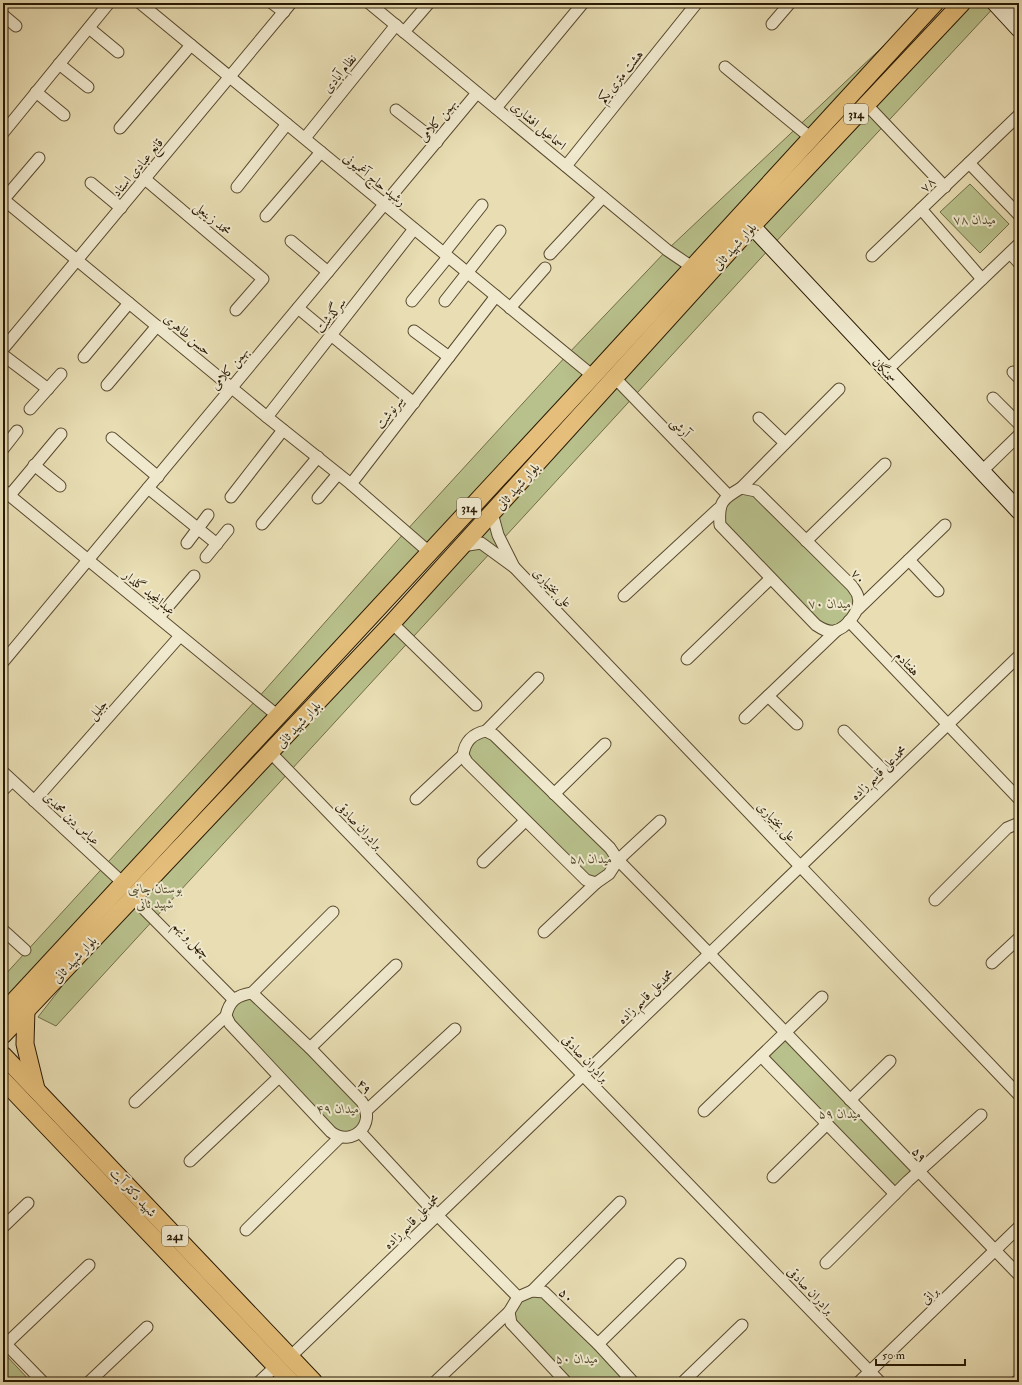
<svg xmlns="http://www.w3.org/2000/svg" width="1022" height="1385" viewBox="0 0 1022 1385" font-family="'IM FELL Double Pica',Amiri,serif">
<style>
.green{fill:#b8c08b;stroke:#706c47}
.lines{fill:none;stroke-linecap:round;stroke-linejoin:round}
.minor-casing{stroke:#594a2f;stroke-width:13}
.secondary-casing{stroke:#291903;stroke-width:18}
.primary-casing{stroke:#291903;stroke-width:19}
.minor{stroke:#f0e9ce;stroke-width:11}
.secondary{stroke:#f0e9ce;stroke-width:16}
.primary{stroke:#e4be7a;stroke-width:17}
.labels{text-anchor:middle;stroke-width:4;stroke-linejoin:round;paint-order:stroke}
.shield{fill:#f0e9ce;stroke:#655740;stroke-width:1}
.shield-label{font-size:12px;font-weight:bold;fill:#291903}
.street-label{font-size:13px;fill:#291903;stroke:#f0e9ce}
.park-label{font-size:13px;font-style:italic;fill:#544b2c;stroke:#f0e9ce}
</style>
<rect width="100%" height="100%" fill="#e8ddb3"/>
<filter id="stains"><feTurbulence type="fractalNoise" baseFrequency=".005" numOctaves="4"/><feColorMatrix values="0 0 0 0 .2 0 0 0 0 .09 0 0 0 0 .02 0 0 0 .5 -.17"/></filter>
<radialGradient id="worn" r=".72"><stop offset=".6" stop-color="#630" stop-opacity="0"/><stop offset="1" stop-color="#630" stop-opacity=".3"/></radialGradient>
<g class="green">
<path d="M929,3L3,1013V977L257,699L405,532L567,355L667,250Z"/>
<path d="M962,3H998L771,247L56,1026L38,1017L132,897Z"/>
<path d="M970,184L1009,224L980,253L940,212Z"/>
<path d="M756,491L859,597L849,621L827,631L720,525L728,495Z"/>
<path d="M486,731L618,860L596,883L467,762L464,746Z"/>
<path d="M252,993L362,1103L360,1132L339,1138L230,1024L228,1008Z"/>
<path d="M784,1033L919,1171L895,1194L761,1056Z"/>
<path d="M544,1292L633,1382H566L511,1323L518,1297Z"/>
<path d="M3,1352L31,1382H3Z"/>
</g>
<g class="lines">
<g class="minor-casing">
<g id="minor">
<path d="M140,3L593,376"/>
<path d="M272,3L284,12"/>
<path d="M369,3L667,250L692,267"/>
<path d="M3,15L16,26"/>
<path d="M772,24L790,3"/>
<path d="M89,28L118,52"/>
<path d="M404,32L429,3"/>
<path d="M59,64L88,87"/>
<path d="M725,67L811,138"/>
<path d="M36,92L64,115"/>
<path d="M866,104L945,187"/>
<path d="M496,108L583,3"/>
<path d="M396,110L437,142"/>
<path d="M120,128L191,45"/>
<path d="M3,133L109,3"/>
<path d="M305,138L396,25"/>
<path d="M969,163L1019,115"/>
<path d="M566,166L696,4"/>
<path d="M145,179L263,279L236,310"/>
<path d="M91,183L121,208"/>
<path d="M237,187L287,124"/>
<path d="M3,199L267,417L351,484L429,552"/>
<path d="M4,199L39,158"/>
<path d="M266,216L321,152"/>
<path d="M291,241L328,272"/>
<path d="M444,253L482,205"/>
<path d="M1010,253L1019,263"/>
<path d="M550,254L603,197"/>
<path d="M872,256L921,209"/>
<path d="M982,279L921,209L969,163L1019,215"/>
<path d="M412,301L448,257"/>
<path d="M445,301L500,231"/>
<path d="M298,308L322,328"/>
<path d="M510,308L545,268"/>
<path d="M414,331L449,357"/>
<path d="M331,335L414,403"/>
<path d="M3,349L291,3"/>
<path d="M3,355L48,389"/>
<path d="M84,357L129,303"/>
<path d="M886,371L1019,244"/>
<path d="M1013,372L1019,378"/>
<path d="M615,378L728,495"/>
<path d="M107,385L157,326"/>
<path d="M993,398L1019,424"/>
<path d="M30,409L61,374"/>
<path d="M267,417L414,229"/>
<path d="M759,418L785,443"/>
<path d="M112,438L158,477"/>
<path d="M3,449L17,431"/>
<path d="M34,465L60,486"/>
<path d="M981,472L1019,435"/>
<path d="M351,484L496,296"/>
<path d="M148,488L217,544"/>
<path d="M741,488L756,491L852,586C854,589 858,594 858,597C862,609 846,629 834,631C827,632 822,629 816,625L720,525C718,503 722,499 741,488Z"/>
<path d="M741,488L839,389"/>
<path d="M3,490L278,716"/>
<path d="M10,495L61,434"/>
<path d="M231,497L283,430"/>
<path d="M318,498L338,474"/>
<path d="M262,524L318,457"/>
<path d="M806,541L885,464"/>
<path d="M187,543L208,515"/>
<path d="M462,546L481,543L514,567L498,535L492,513"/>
<path d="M206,557L228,530"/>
<path d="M909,560L938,591"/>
<path d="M514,567L1019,1095"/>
<path d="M624,596L718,509"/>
<path d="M858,609L945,525"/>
<path d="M159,617L194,576"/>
<path d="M849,621L1019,799"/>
<path d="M392,623L476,705"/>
<path d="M687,659L770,579"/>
<path d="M3,662L477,93"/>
<path d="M768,696L797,724"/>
<path d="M745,718L836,631"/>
<path d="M486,731L494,735L610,848L618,860L609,874L596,883L586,880L467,762L463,755C465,741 472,734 486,731Z"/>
<path d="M486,731L538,678"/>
<path d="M844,731L891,778"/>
<path d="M271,753L880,1382"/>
<path d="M3,772L123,883"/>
<path d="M3,790L12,781"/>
<path d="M554,794L605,744"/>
<path d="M416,799L463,755"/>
<path d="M34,801L180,636"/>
<path d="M660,821L618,860C753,997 885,1137 1019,1275"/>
<path d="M483,862L525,821"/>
<path d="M132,897L233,999"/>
<path d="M935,900L1007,828L1019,823"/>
<path d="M3,930L25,950"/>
<path d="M544,932L596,883"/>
<path d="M992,963L1019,938"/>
<path d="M252,993L310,1048L362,1102C377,1124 352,1148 331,1132L230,1024L226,1016C229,1001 237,995 252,993Z"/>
<path d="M252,993L333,912"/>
<path d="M310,1048L396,965"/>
<path d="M761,1056L895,1194"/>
<path d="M850,1100L890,1061"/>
<path d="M135,1102L226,1016"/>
<path d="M367,1110L455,1029"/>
<path d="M704,1111L822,997"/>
<path d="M360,1132L437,1215L518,1297"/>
<path d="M190,1161L279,1077"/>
<path d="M773,1177L827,1124"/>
<path d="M3,1227L28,1203"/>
<path d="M246,1230L339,1138"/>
<path d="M826,1263L908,1181L981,1115"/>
<path d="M532,1291L620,1202"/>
<path d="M509,1312L511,1323L566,1382"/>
<path d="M3,1341L43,1382"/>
<path d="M6,1344L89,1265"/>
<path d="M598,1344L680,1264"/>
<path d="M290,1357L1019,656"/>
<path d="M89,1382L147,1327"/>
<path d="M259,1382L276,1366"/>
<path d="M435,1382L509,1312L518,1297L532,1291L544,1292L598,1344L633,1382"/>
<path d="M683,1382L742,1325"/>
<path d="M859,1382L1019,1227"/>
<path d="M1016,1382L1019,1380"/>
</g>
</g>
<g class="secondary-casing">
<g id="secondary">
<path d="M995,3L1019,29"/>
<path d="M1015,3L1019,7"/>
<path d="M752,226L1019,511"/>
</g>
</g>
<g class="primary-casing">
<g id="primary">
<path d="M26,1009L25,1044L36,1089"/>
<path d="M3,1013L593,376L935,3"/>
<path d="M3,1035L392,623L752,226L962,3"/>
<path d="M3,1055L314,1382"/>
<path d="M3,1080L291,1382"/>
</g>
</g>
<use href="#minor" class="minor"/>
<use href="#secondary" class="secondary"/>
<use href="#primary" class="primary"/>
</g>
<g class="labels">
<g class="shield">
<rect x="844" y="104" width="24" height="20" rx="3"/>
<rect x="457" y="498" width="24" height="20" rx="3"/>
<rect x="162" y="1226" width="26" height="20" rx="3"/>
</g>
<g class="shield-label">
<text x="856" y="118">314</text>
<text x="469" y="512">314</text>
<text x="175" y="1240">241</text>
</g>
<g class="street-label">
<text transform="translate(339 73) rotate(-51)" y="5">نظام آبادی</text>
<text transform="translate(620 76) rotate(-51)" y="5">هشت متری یکم</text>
<text transform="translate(437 120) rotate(-50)" y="5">بهمن کلامی</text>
<text transform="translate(539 125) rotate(40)" y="5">اسماعیل افشاری</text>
<text transform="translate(137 167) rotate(-50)" y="5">قانع عبادی استاد</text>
<text transform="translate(375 179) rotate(39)" y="5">رشید حاج آغمیونی</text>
<text transform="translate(927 184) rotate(-44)" y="5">۷۸</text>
<text transform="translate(213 218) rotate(40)" y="5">محمد زینعلی</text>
<text transform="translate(734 246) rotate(-48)" y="5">بلوار شهید ثانی</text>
<text transform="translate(330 315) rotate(-52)" y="5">سرگذشت</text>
<text transform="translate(188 334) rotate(40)" y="5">حسن طاهری</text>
<text transform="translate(229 368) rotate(-50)" y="5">بهمن کلامی</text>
<text transform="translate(885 370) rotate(47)" y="5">سمنگان</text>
<text transform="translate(389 412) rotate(-52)" y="5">سرنوشت</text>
<text transform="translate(681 427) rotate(46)" y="5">آرشی</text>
<text transform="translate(517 486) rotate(-48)" y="5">بلوار شهید ثانی</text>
<text transform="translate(859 576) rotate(50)" y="5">۷۰</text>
<text transform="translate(553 587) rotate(46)" y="5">علی بختیاری</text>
<text transform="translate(150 592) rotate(39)" y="5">عبدالمجید گلدار</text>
<text transform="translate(908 663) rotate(47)" y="5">هفتادم</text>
<text transform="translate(97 709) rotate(-48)" y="5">جلیل</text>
<text transform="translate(298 724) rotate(-47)" y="5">بلوار شهید ثانی</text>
<text transform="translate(878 772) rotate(-44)" y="5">محمدعلی قاسم زاده</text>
<text transform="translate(72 818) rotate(43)" y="5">عباس دین محمدی</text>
<text transform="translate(777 821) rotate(46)" y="5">علی بختیاری</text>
<text transform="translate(360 825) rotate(46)" y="5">برادران صادقی</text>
<text transform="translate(192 939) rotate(45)" y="5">چهل و نهم</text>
<text transform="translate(74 959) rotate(-47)" y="5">بلوار شهید ثانی</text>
<text transform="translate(645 996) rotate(-44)" y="5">محمدعلی قاسم زاده</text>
<text transform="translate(586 1058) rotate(46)" y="5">برادران صادقی</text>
<text transform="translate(365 1086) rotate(48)" y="5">۴۹</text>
<text transform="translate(920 1154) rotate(50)" y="5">۵۹</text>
<text transform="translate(134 1192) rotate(47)" y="5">شهید دکتر آیت</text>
<text transform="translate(411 1221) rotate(-44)" y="5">محمدعلی قاسم زاده</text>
<text transform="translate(811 1290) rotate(46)" y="5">برادران صادقی</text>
<text transform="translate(567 1295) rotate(44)" y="5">۵۰</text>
<text transform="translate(929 1295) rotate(-44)" y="5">براتی</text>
</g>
<g class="park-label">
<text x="975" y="224">میدان ۷۸</text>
<text x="830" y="608">میدان ۷۰</text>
<text x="591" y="863">میدان ۵۸</text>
<text x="155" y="893">بوستان جانبی<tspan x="155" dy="15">شهید ثانی</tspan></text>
<text x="338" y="1113">میدان ۴۹</text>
<text x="840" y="1118">میدان ۵۹</text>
<text x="577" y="1363">میدان ۵۰</text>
</g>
</g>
<rect width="1022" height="1385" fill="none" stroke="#e8ddb3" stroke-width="16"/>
<rect x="4" y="4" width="1014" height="1377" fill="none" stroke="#291903" stroke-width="2"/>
<rect x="8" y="8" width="1006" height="1369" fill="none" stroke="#291903"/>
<path d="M876 1359v6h89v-6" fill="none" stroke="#291903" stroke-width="2"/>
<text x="882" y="1359" font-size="12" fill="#291903" stroke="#f0e9ce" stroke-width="3" paint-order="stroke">50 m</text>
<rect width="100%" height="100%" filter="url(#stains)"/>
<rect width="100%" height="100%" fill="url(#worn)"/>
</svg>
